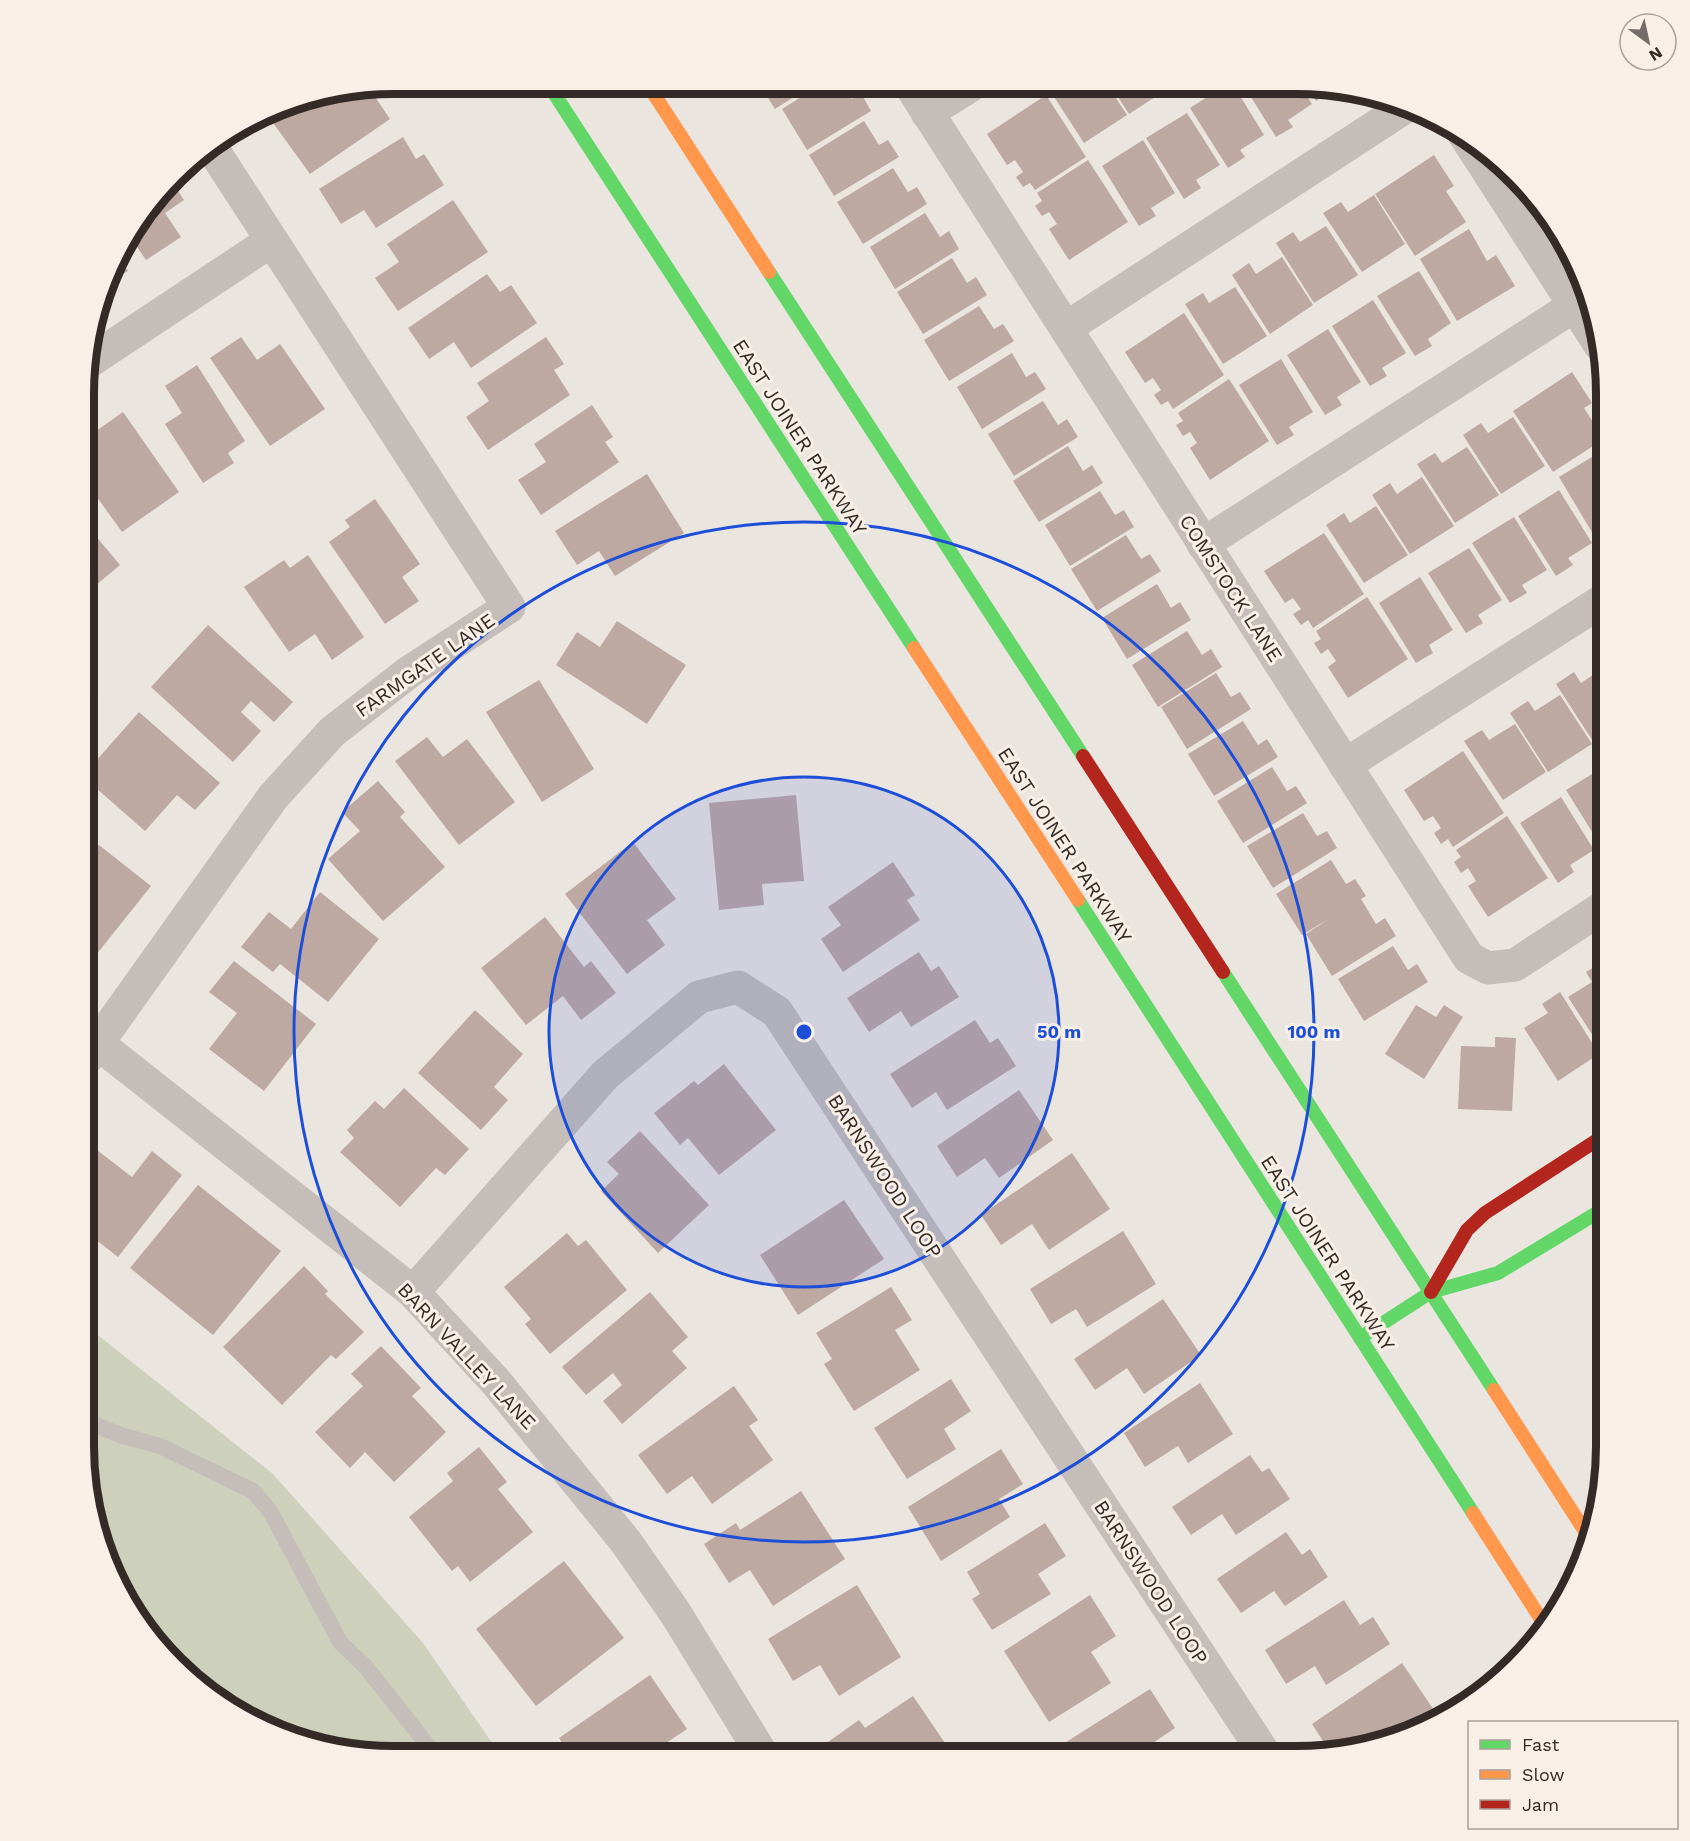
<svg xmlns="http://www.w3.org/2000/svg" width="1690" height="1841" viewBox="0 0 1690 1841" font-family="'Work Sans',sans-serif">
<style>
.green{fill:#cdd0bb}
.building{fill:#bea8a2}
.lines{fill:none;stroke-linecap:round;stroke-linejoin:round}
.lane{stroke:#c4bdb9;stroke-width:16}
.street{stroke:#c4bdb9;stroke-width:33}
.fast{stroke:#63d668;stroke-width:14}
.slow{stroke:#ff974d;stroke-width:14}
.jam{stroke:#b3261e;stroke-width:14}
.ring{fill:none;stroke:#1d4ed8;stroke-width:3}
.labels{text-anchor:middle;stroke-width:6;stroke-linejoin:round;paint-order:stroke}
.street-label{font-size:20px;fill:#342b28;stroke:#f8efe7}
.rim{fill:none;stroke:#342b28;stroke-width:8}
.centre{fill:#1d4ed8;stroke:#f8efe7;stroke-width:3}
.ring-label{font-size:18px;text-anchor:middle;font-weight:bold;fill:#1d4ed8;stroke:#f8efe7;stroke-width:6;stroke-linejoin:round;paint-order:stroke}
</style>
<rect width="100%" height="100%" fill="#ebe5e0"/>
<path class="green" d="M85,1325L273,1474L423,1643L501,1756H375L314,1746L240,1716L190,1680L136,1619L100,1546L85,1466Z"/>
<g class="building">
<path d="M760,85H813L775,109Z"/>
<path d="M820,85H843L852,99L861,93L871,111L807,150L782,109Z"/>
<path d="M1047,86H1108L1127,115L1084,143Z"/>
<path d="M1111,86H1172L1129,114Z"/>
<path d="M1224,86H1234L1264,135L1240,150L1245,157L1228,168L1190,108Z"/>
<path d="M1244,86L1301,87L1312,104L1288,120L1293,127L1276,137Z"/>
<path d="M1307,87H1338L1316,101Z"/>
<path d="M369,88L390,119L310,174L271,120L301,99Z"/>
<path d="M1046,95L1086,157L1035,190L1030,183L1023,187L1016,177L1023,172L1015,160L1007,165L987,134Z"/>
<path d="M1187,113L1220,165L1196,180L1201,188L1184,199L1146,138Z"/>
<path d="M864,121L879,145L888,140L899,157L834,196L809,155Z"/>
<path d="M403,137L416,159L424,154L444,185L376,228L364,210L341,224L319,189Z"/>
<path d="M1143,140L1175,193L1151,208L1156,216L1139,226L1102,166Z"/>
<path d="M1434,155L1454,186L1446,191L1466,222L1415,256L1375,194Z"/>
<path d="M1088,160L1128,222L1069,260L1049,229L1057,224L1049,212L1042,216L1035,206L1042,201L1037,193Z"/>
<path d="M893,168L908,192L917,187L927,204L863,244L837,202Z"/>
<path d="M172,182L184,200L165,213L181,237L146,260L129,235Z"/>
<path d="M1374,195L1405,244L1362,272L1323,213L1341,202L1348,212Z"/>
<path d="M453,200L488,252L398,311L375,278L399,262L387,244Z"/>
<path d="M925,213L940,237L949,231L959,249L895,289L870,247Z"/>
<path d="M1326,226L1358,275L1314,303L1276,243L1293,232L1300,242Z"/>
<path d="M1469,229L1487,261L1496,255L1515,286L1457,321L1420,259Z"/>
<path d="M119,257L128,271L109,283Z"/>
<path d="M1282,257L1313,305L1270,334L1232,275L1249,263L1256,274Z"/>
<path d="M952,258L967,283L976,277L987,295L923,334L897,292Z"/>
<path d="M1419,271L1451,323L1428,339L1432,346L1415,356L1377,296Z"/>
<path d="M487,274L500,292L511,285L537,323L471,368L454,342L429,359L408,328Z"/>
<path d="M1235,287L1267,336L1223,364L1185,304L1203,293L1209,303Z"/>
<path d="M1373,300L1406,353L1382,368L1387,376L1370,386L1332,326Z"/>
<path d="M979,306L994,329L1003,324L1014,341L949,381L924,340Z"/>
<path d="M1184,313L1224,375L1173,409L1168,401L1161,405L1154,395L1161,390L1153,378L1145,383L1125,352Z"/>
<path d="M1328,329L1361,382L1337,397L1342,405L1325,415L1287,355Z"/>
<path d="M241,337L257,360L280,344L325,409L270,446L210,358Z"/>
<path d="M546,337L564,364L554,370L570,395L488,450L466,417L489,401L477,383Z"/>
<path d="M1012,353L1026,377L1035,372L1046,389L982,429L957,387Z"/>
<path d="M1281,359L1313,412L1289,427L1294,435L1277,445L1239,385Z"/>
<path d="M197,365L245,441L228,453L234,463L203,483L165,424L182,413L165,386Z"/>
<path d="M1572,372L1592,403L1584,408L1604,439L1553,472L1513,411Z"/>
<path d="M1229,379L1269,441L1210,480L1190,448L1197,443L1190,432L1183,436L1176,425L1183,421L1178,413Z"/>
<path d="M1043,401L1058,425L1067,419L1078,437L1014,476L988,434Z"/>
<path d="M592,405L613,437L605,442L619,462L541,515L518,480L546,462L534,444Z"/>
<path d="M123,412L179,492L122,532L89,486V436Z"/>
<path d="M1513,417L1545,466L1501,494L1463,435L1481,423L1488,433Z"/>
<path d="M1068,446L1083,471L1092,465L1103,483L1039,522L1013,481Z"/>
<path d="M1467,447L1499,495L1455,523L1417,464L1435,453L1442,463Z"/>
<path d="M1605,449V533L1596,539L1559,477Z"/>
<path d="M647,474L684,533L615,576L599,551L577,565L555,531Z"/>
<path d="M1422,477L1454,526L1410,554L1372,495L1390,483L1397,494Z"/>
<path d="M1559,490L1592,543L1568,558L1573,565L1556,576L1518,516Z"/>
<path d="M1100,491L1115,515L1124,510L1134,527L1070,566L1045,525Z"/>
<path d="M375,499L420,564L402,577L419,601L385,624L329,542L350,527L345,520Z"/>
<path d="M1376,506L1408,555L1364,583L1326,525L1344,513L1350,523Z"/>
<path d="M1514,517L1547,570L1522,585L1527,593L1510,603L1472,543Z"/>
<path d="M89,528L120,565L89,591Z"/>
<path d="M1324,533L1364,594L1313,628L1308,620L1301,625L1293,614L1301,609L1293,598L1285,603L1264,571Z"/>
<path d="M1126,535L1141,559L1150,554L1161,571L1097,611L1071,569Z"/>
<path d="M1469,548L1502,600L1478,615L1483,623L1466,633L1428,573Z"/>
<path d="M308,555L364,637L332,660L315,634L289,652L244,587L284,560L290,568Z"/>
<path d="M1420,577L1453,630L1429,645L1433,653L1416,663L1379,603Z"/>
<path d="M1157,584L1171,608L1180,602L1191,620L1127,659L1102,618Z"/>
<path d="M1367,597L1408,659L1348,698L1328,667L1336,661L1328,649L1321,654L1314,643L1321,639L1316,631Z"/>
<path d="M617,621L686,665L647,724L556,665L577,632L600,647Z"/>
<path d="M208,625L293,702L274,722L251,701L241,712L261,731L233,762L151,687Z"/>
<path d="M1187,631L1202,655L1211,649L1222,667L1158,707L1132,665Z"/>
<path d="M1605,667V735L1594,743L1556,684L1574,672L1581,683Z"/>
<path d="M1216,673L1231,697L1240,692L1251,709L1187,749L1161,707Z"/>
<path d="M539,680L594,769L542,802L486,712Z"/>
<path d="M1560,695L1592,744L1548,772L1510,713L1528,701L1535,711Z"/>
<path d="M139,712L220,783L195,810L177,795L145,831L88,781V770Z"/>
<path d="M1243,721L1258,745L1267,739L1278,757L1214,796L1188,754Z"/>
<path d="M1515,724L1546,772L1503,800L1464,741L1482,730L1489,740Z"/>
<path d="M427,737L443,757L467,739L515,802L459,845L395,761Z"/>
<path d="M1463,751L1504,813L1453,847L1448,839L1441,844L1434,833L1441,828L1433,816L1424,821L1404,790Z"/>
<path d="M1605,766V850L1604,851L1566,790Z"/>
<path d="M1272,767L1287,791L1296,786L1307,803L1243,843L1217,801Z"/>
<path d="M378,781L405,812L400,817L445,867L383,921L328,859L360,831L342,812Z"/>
<path d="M796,795L804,881L762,884L764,905L719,910L709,803Z"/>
<path d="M1561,797L1594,850L1570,865L1574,872L1558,883L1520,823Z"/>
<path d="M1303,813L1317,836L1327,831L1337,848L1273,888L1247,846Z"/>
<path d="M1507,816L1548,878L1488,917L1468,886L1476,881L1468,868L1461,873L1454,862L1461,857L1456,850Z"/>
<path d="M633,842L676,899L647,920L665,945L627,974L565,894Z"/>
<path d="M99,845L151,886L96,955L87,947L88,849L93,853Z"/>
<path d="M1331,860L1346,884L1355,879L1366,896L1361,899L1376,924L1385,918L1396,936L1332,976L1306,934L1330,918L1302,935L1276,894Z"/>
<path d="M893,862L915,895L907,900L920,920L843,972L821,939L841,925L828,907Z"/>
<path d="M320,892L379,939L328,1002L280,964L273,972L241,947L269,912L291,929Z"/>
<path d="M545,917L584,967L591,961L616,993L581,1020L563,996L526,1025L481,968Z"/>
<path d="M1393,946L1408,970L1417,964L1428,982L1364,1021L1338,979Z"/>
<path d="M919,952L931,971L939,966L959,997L911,1027L901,1011L869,1032L847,998Z"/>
<path d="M234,961L316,1024L264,1091L209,1049L237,1013L209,992Z"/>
<path d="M1604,961L1605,1047L1602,1050L1568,997L1592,982L1586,972Z"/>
<path d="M1560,992L1599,1054L1558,1081L1524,1028L1548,1013L1542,1004Z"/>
<path d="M1416,1005L1436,1017L1444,1005L1463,1017L1424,1079L1385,1054Z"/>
<path d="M475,1010L523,1054L494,1087L508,1100L481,1130L418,1073Z"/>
<path d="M975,1020L990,1043L998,1038L1016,1066L947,1110L936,1092L912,1108L890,1074Z"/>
<path d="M1495,1037L1516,1038L1512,1111L1458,1109L1461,1046L1495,1047Z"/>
<path d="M724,1064L776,1130L719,1175L688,1138L680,1145L654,1113L694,1081L698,1085Z"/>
<path d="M404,1088L469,1149L445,1175L436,1168L400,1207L340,1152L354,1138L347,1130L375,1101L384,1109Z"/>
<path d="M1019,1090L1053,1140L999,1178L985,1158L957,1177L937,1146Z"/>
<path d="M640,1131L709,1205L658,1253L601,1191L619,1174L607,1162Z"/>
<path d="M97,1150L132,1177L152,1151L182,1175L118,1257L86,1232V1165Z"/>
<path d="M1072,1153L1110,1209L1049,1250L1032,1224L1001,1245L981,1215Z"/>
<path d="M198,1185L281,1251L213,1335L130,1268Z"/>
<path d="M844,1200L884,1259L798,1315L760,1255Z"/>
<path d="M1123,1231L1156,1284L1087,1327L1076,1309L1051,1324L1030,1289Z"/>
<path d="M567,1233L578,1246L586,1240L627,1290L550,1354L525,1324L531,1319L504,1287Z"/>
<path d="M304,1266L328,1291L325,1294L364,1332L336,1359L331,1355L282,1405L223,1347Z"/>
<path d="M891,1287L912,1320L895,1330L920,1370L854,1411L824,1364L832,1359L816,1333Z"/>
<path d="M650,1292L688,1337L672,1351L687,1368L622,1424L603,1401L622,1385L613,1373L586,1395L562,1367Z"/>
<path d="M1163,1299L1201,1355L1144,1394L1127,1368L1095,1390L1074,1359Z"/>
<path d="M381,1346L421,1388L412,1396L446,1432L394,1482L365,1452L350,1468L315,1432L363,1386L351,1374Z"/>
<path d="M951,1379L971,1411L944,1429L956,1449L907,1479L874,1428Z"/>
<path d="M1200,1383L1233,1434L1188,1463L1178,1446L1145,1467L1124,1433Z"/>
<path d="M734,1386L758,1420L749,1426L773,1460L712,1504L692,1476L667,1494L638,1455Z"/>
<path d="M479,1447L507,1482L498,1489L533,1532L470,1582L458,1566L452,1571L409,1517L453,1481L447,1473Z"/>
<path d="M1001,1449L1023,1484L999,1499L1010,1517L941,1561L908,1507Z"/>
<path d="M1250,1455L1262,1472L1269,1468L1290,1499L1236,1535L1222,1514L1191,1535L1172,1507Z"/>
<path d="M801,1491L845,1559L773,1606L750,1570L729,1583L704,1544L736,1523L740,1530Z"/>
<path d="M1045,1523L1066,1556L1038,1574L1051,1594L992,1630L972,1599L980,1594L967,1572Z"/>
<path d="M1286,1532L1302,1555L1310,1549L1328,1577L1285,1606L1274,1591L1241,1613L1217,1579Z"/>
<path d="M564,1561L624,1638L536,1706L476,1629Z"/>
<path d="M857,1585L901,1657L839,1696L820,1665L793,1681L768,1639Z"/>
<path d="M1090,1595L1116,1636L1091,1652L1111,1683L1049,1722L1004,1651Z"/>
<path d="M1344,1600L1360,1625L1373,1617L1390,1644L1326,1685L1315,1666L1286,1684L1265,1650Z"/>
<path d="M1402,1663L1440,1719L1395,1741L1360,1747L1356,1741L1341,1751L1331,1753L1312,1724Z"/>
<path d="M650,1675L687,1729L663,1745L671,1756H571L559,1738Z"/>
<path d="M1150,1689L1175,1728L1150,1745L1158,1756H1071L1063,1744Z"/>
<path d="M913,1696L949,1749L939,1756H838L828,1742L859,1720L865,1728Z"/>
<path d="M692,1742L702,1756H672Z"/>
</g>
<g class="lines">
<path class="lane" d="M85,1421L123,1436L160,1446L253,1491L270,1511L340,1642L366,1667L436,1756"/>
<g class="street">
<path d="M910,85L1469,958L1488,968L1515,965L1605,906"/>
<path d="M927,113L970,86"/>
<path d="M1464,134L1600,345"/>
<path d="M1066,328L1407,106"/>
<path d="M90,361L271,241"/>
<path d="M1203,544L1574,306"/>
<path d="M1345,765L1605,599"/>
<path d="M87,1035L413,1292L496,1382L626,1542L676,1614L763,1756"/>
<path d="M87,1058L273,797L332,732L409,672L509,607L212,148"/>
<path d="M413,1292L605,1075L699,997L738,987L777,1012L1266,1756"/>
</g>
<g class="fast">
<path d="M548,84L914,648"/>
<path d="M769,272L1083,756"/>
<path d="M1078,900L1473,1513"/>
<path d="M1223,972L1494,1390"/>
<path d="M1360,1338L1431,1292L1498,1273L1605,1208"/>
</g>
<g class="slow">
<path d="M648,85L769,272"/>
<path d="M914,648L1078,900"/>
<path d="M1494,1390L1590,1539"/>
<path d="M1473,1513L1546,1627"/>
</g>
<g class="jam">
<path d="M1083,756L1223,972"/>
<path d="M1431,1292L1467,1230L1485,1213L1605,1135"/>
</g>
</g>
<circle cx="804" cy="1032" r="255" fill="#1d4ed8" fill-opacity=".12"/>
<g class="ring">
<circle cx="804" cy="1032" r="255"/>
<circle cx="804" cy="1032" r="510"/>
</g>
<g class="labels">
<g class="street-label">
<text transform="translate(800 437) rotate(57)" y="7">EAST JOINER PARKWAY</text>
<text transform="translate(1231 588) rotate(57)" y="7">COMSTOCK LANE</text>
<text transform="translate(425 665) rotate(-35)" y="7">FARMGATE LANE</text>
<text transform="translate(1065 845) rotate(57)" y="7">EAST JOINER PARKWAY</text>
<text transform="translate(885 1176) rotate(57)" y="7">BARNSWOOD LOOP</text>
<text transform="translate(1328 1253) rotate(57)" y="7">EAST JOINER PARKWAY</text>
<text transform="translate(467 1356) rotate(47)" y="7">BARN VALLEY LANE</text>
<text transform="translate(1151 1582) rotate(57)" y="7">BARNSWOOD LOOP</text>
</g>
</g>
<path d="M0 0H1690V1841H0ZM394 94H1296A300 300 0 0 1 1596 394V1446A300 300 0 0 1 1296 1746H394A300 300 0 0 1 94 1446V394A300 300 0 0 1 394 94Z" fill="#f8efe7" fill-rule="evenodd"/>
<path class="rim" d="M394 94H1296A300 300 0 0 1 1596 394V1446A300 300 0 0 1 1296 1746H394A300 300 0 0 1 94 1446V394A300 300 0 0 1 394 94Z"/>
<circle cx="804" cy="1032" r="9" class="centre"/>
<g class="ring-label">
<text x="1059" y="1038">50 m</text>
<text x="1314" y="1038">100 m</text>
</g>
<rect x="1468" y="1721" width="210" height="108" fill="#f8efe7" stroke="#aaa19b" stroke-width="1.5"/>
<rect x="1480" y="1740" width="30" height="9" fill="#63d668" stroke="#aaa19b" stroke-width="1.5"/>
<text x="1522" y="1751" font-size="18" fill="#342b28">Fast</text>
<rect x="1480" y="1770" width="30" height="9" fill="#ff974d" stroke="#aaa19b" stroke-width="1.5"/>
<text x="1522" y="1781" font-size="18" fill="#342b28">Slow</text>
<rect x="1480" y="1800" width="30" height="9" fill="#b3261e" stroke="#aaa19b" stroke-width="1.5"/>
<text x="1522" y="1811" font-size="18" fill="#342b28">Jam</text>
<g transform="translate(1648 42) rotate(147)"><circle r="28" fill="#f8efe7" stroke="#aaa19b" stroke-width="1.5"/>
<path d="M0-4.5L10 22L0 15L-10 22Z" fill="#746c68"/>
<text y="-9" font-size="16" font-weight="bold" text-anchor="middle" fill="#342b28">N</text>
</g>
</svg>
